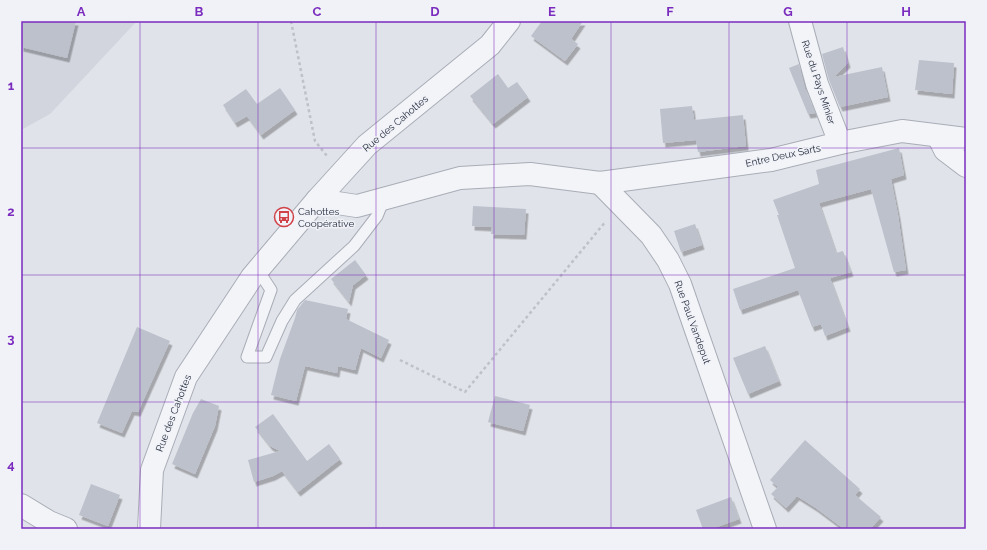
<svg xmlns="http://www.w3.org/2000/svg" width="987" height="550" viewBox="0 0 987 550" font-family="Raleway,sans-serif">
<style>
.built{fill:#d2d5de}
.building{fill:#bdc1cc;filter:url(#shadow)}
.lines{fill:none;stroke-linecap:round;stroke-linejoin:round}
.service-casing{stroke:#a9adb7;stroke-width:13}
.minor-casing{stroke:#a9adb7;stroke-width:24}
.tertiary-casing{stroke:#a9adb7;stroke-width:24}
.path{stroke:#bec1c8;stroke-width:2.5;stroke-dasharray:3 3;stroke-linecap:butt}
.service{stroke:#f3f4f8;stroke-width:11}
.minor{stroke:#f3f4f8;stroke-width:22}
.tertiary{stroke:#f3f4f8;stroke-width:22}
.grid{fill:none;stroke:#7b2cbf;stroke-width:1;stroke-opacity:0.55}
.labels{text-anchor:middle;stroke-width:3;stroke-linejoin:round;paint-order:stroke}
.street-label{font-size:10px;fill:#282f41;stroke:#f0f2f7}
.poi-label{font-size:10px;fill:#282f41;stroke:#f0f2f7;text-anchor:start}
.neatline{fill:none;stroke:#7b2cbf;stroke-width:1.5}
.grid-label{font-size:13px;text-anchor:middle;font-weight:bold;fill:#7b2cbf}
</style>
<defs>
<filter id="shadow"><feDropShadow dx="2.5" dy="4.5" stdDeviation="0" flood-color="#0004"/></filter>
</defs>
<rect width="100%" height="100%" fill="#e0e3e9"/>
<path class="built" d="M21,21H137L50,114L21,130Z"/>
<g class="building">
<path d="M21,21H76L67,58L21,47Z"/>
<path d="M542,21H583L571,39L578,44L565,61L531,36Z"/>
<path d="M843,47L848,63L834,77L882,67L888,97L840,107L829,80L822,54Z"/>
<path d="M919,60L954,63L952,94L915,90Z"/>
<path d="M799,64L805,89L815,113L808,114L789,68Z"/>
<path d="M498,74L508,88L517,82L528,97L493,124L470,96Z"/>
<path d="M280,88L295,110L261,135L247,116L235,123L223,105L246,89L257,104Z"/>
<path d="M692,106L694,120L743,115L746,146L698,152L696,140L663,143L660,109Z"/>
<path d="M899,148L904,175L891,179L898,215L906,270L894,272L871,189L819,203L836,253L843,251L851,272L830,278L848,327L825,336L821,324L812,327L798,290L740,310L733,289L795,268L777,215H779L773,200L819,184L816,170Z"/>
<path d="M473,206L526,209L524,235L491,234L492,227L472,226Z"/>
<path d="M695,224L702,245L681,252L674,231Z"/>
<path d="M355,260L366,275L353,285L349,302L331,279Z"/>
<path d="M305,300L348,309L346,319L389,340L381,358L361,348L355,370L338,366L337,373L305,366L296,401L271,395L280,359L295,318L297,310Z"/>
<path d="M137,327L170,341L138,412L132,411L122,433L97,423Z"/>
<path d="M765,346L779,381L748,394L733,358Z"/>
<path d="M495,396L530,405L523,431L488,422Z"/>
<path d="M201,399L219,406L215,426L195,474L172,464L193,413Z"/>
<path d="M273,414L307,461L329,444L340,459L298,492L282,471L273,476L254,482L248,460L280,451L270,446L255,427Z"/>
<path d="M805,440L860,489L855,495L881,517L870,529H844L816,508L797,496L786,508L771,494L778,487L770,480Z"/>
<path d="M91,484L120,495L108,526L79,515Z"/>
<path d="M731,497L739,519L711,529H703L696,510Z"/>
</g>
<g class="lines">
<g class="service-casing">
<path id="service" d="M258,270L271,290L247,357H266L282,321L295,300L354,246L377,216L384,199"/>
</g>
<g class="minor-casing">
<g id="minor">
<path d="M800,21L817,84L840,143"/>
<path d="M938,136L945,150L966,166"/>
<path d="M600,183L651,235L668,260L680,284L765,529"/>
<path d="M317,200L357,206L460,178L530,174L600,183L771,160L840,143L902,131L966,139"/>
<path d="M21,505L49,522L66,529"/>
</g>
</g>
<g class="tertiary-casing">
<path id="tertiary" d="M149,529L152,470L186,377L252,277L317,200L367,145L490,45L509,21"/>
</g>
<g class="path">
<path d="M291,21L315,141L327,156"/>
<path d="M400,360L465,392L606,221"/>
</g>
<use href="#service" class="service"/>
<use href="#minor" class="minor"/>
<use href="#tertiary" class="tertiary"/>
</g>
<path class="grid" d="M140,21V529M258,21V529M376,21V529M494,21V529M611,21V529M729,21V529M847,21V529M21,148H966M21,275H966M21,402H966"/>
<defs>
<g id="bus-ring" transform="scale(1)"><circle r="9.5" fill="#f0f2f7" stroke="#d14248" stroke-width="1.5"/><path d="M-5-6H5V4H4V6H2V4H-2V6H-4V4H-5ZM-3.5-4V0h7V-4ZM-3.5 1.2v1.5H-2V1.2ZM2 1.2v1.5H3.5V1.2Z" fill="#d14248"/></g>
</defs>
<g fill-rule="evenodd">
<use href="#bus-ring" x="284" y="217"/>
</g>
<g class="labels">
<g class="street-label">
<text transform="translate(819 82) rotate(72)" y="4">Rue du Pays Minier</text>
<text transform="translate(395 123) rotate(-40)" y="4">Rue des Cahottes</text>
<text transform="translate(783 155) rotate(-12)" y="4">Entre Deux Sarts</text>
<text transform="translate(693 322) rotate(70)" y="4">Rue Paul Vandeput</text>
<text transform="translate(173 413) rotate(-69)" y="4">Rue des Cahottes</text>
</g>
<g class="poi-label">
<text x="298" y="215">Cahottes<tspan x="298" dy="12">Coopérative</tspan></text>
</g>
</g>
<rect width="987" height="550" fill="none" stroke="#f0f2f7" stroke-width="44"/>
<rect x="22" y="22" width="943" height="506" class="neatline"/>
<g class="grid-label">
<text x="81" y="16">A</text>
<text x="199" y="16">B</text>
<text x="317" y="16">C</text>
<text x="435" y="16">D</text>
<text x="552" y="16">E</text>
<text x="670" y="16">F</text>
<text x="788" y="16">G</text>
<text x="906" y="16">H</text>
<text x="11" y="90">1</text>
<text x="11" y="216">2</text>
<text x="11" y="343">3</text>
<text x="11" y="469">4</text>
</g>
</svg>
